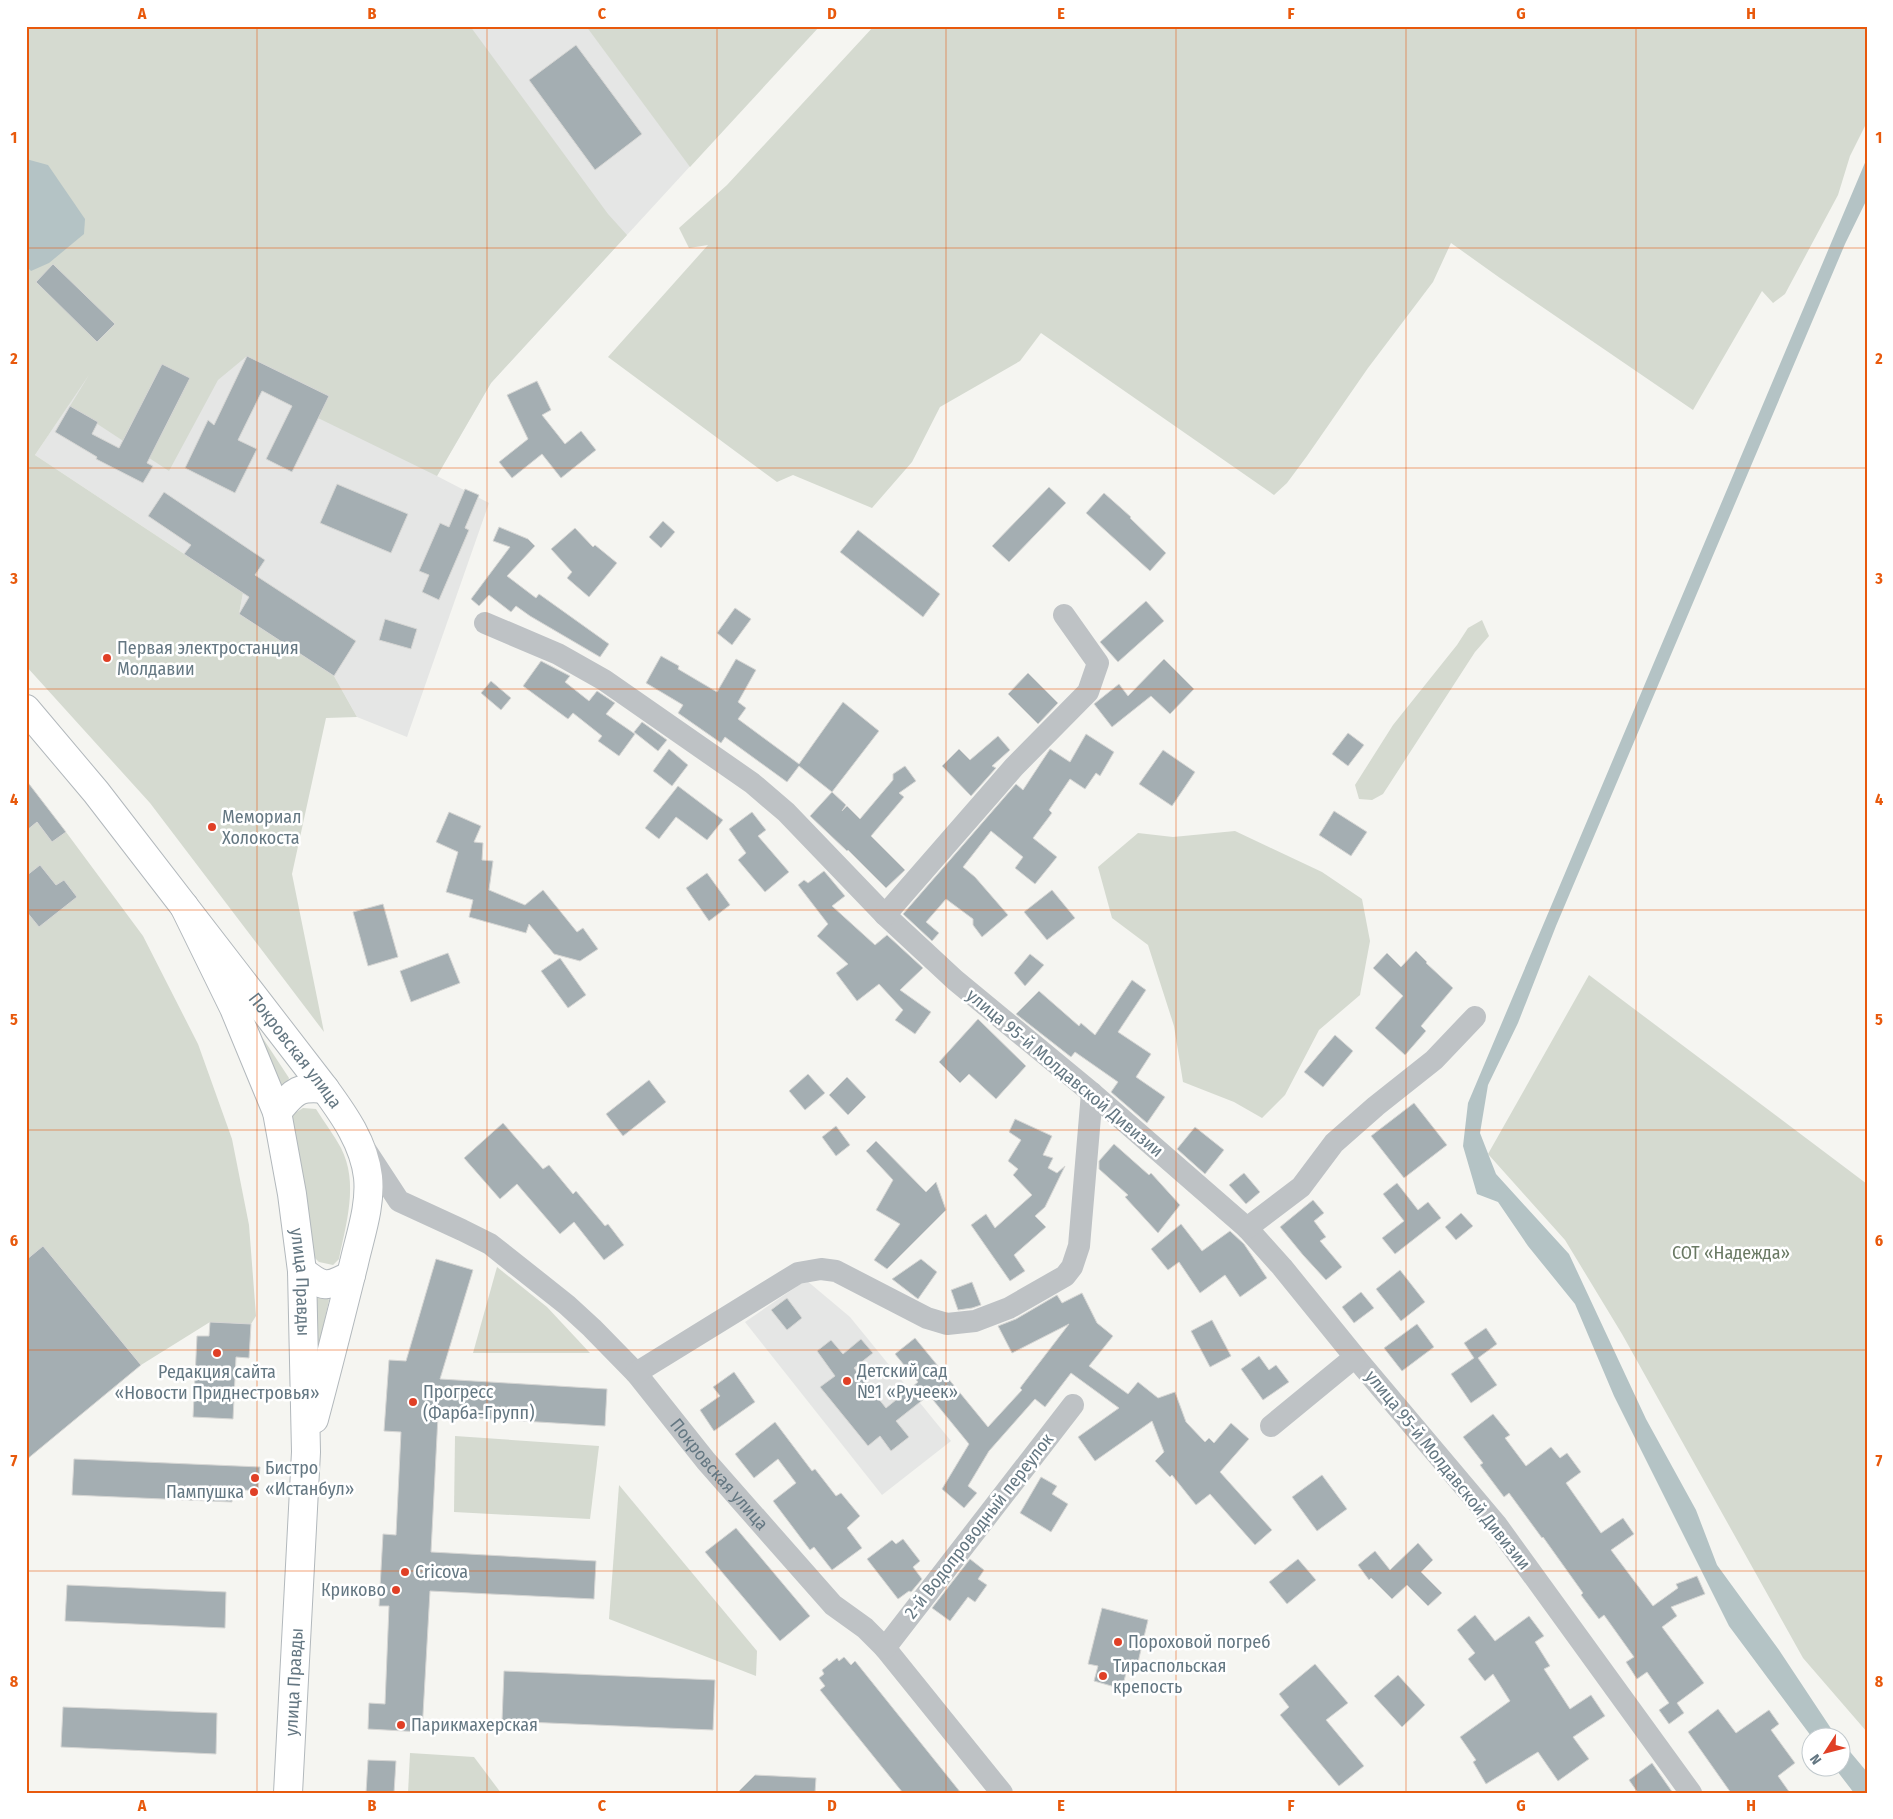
<svg xmlns="http://www.w3.org/2000/svg" width="1893" height="1819" viewBox="0 0 1893 1819" font-family="'Fira Sans Condensed',sans-serif">
<style>
.built{fill:#e5e6e5}
.green{fill:#d5dad0}
.water{fill:#b4c3c5}
.building{fill:#a4aeb2;stroke:#d6d6d4}
.lines{fill:none;stroke-linecap:round;stroke-linejoin:round}
.secondary-casing{stroke:#b2b8bc;stroke-width:30}
.street{stroke:#bec2c5;stroke-width:22}
.secondary{stroke:#fff;stroke-width:28}
.grid{fill:none;stroke:#e8590c;stroke-width:1;stroke-opacity:0.55}
.poi-dot{fill:#e04026;stroke:#fff;stroke-width:2}
.labels{text-anchor:middle;stroke-width:5;stroke-linejoin:round;paint-order:stroke}
.poi-label{font-size:18px;fill:#647782;stroke:#fff;text-anchor:start}
.street-label{font-size:18px;fill:#647782;stroke:#fff}
.park-label{font-size:18px;fill:#697963;stroke:#fff}
.neatline{fill:none;stroke:#e8590c;stroke-width:2}
.grid-label{font-size:16px;text-anchor:middle;font-weight:bold;fill:#e8590c}
</style>
<rect width="100%" height="100%" fill="#f5f5f1"/>
<g class="built">
<path d="M26,26H819L491,383L437,476L489,503L407,737L357,717L334,676L239,614L243,593L35,455L104,352Z"/>
<path d="M806,1280L850,1317L951,1441L882,1495L745,1322Z"/>
</g>
<g class="green">
<path d="M26,26H470L608,214L627,235L491,383L437,476L318,418L329,396L247,356L218,380L169,471L70,406L89,375L35,455L243,593L239,614L334,676L357,717L326,718L292,874L324,1032L150,803L26,666Z"/>
<path d="M586,26H819V27L690,167Z"/>
<path d="M874,26H1867V122L1850,156L1838,195L1785,294L1773,303L1762,291L1693,410L1500,278L1451,243L1433,282L1368,368L1307,456L1287,483L1274,495L1041,333L1020,361L940,407L912,462L872,508L793,475L777,482L608,357L708,245L689,248L679,228L727,185Z"/>
<path d="M1482,620L1489,636L1475,652L1383,794L1372,800L1359,799L1355,785L1393,725L1457,645L1468,628Z"/>
<path d="M37,822L52,842L66,832L143,936L198,1044L232,1139L249,1225L256,1316L251,1324L210,1322L141,1365L43,1246L26,1260V831Z"/>
<path d="M1235,831L1322,872L1362,899L1370,941L1360,995L1319,1030L1285,1095L1262,1118L1234,1102L1183,1082L1174,1026L1148,945L1112,918L1098,867L1138,833L1173,837Z"/>
<path d="M1589,975L1867,1184V1732L1803,1658L1622,1334L1565,1240L1488,1154Z"/>
<path d="M262,1037L289,1078L286,1087H280L276,1082Z"/>
<path d="M303,1108L316,1109C324,1122 334,1135 341,1148C359,1183 346,1224 339,1259L333,1265L319,1262L314,1257L292,1115Z"/>
<path d="M497,1267L547,1307L590,1353H473Z"/>
<path d="M323,1294L329,1300L318,1350L316,1298Z"/>
<path d="M455,1436L599,1446L590,1519L454,1512Z"/>
<path d="M619,1485L757,1651L756,1676L609,1619Z"/>
<path d="M410,1753L474,1757L501,1793H408Z"/>
</g>
<g class="water">
<path d="M1867,158V199L1845,244L1556,926L1518,1023L1488,1085L1480,1133L1496,1174L1569,1254L1646,1419L1696,1510L1717,1565L1779,1650L1836,1736H1811L1729,1626L1614,1396L1575,1304L1528,1246L1498,1202L1477,1194L1463,1146L1468,1103Z"/>
<path d="M26,159L48,165L85,219L84,234L49,263L31,271L26,266Z"/>
<path d="M1841,1741L1867,1772V1793H1854L1834,1767L1840,1766Z"/>
</g>
<g class="building">
<path d="M576,45L642,134L595,170L529,80Z"/>
<path d="M53,264L115,324L97,342L36,282Z"/>
<path d="M247,356L329,396L292,472L266,459L292,406L262,391L238,440L257,449L235,493L185,468L208,420L214,425Z"/>
<path d="M162,364L190,378L147,463L153,466L143,483L96,459L97,457L55,432L70,406L98,422L92,434L119,448Z"/>
<path d="M537,381L551,410L542,415L565,444L581,431L596,450L561,478L542,454L512,478L499,462L528,439L507,395Z"/>
<path d="M337,484L408,514L391,553L320,523Z"/>
<path d="M1049,487L1066,503L1009,562L992,546Z"/>
<path d="M465,489L479,495L465,528L469,530L439,600L422,592L429,575L419,571L440,523L449,527Z"/>
<path d="M164,492L265,560L255,575L356,641L334,676L239,614L249,597L184,554L191,545L148,516Z"/>
<path d="M1104,493L1131,517L1130,518L1166,553L1150,571L1086,513Z"/>
<path d="M663,521L675,532L661,548L649,537Z"/>
<path d="M499,527L528,539L535,546L507,576L536,598L539,594L609,644L600,657L530,616L516,606L511,612L489,595L479,606L471,599L510,547L493,541Z"/>
<path d="M575,528L593,547L595,545L617,563L589,597L567,578L572,572L551,549Z"/>
<path d="M858,530L940,594L923,617L840,552Z"/>
<path d="M1146,601L1164,621L1118,662L1100,642Z"/>
<path d="M735,608L751,619L732,645L717,633Z"/>
<path d="M385,619L417,629L411,649L379,640Z"/>
<path d="M661,656L679,666L678,669L717,692L736,659L756,670L738,702L746,708L738,719L799,764L843,702L879,731L832,792L799,766L787,782L725,737L721,743L678,713L683,705L646,683Z"/>
<path d="M1164,659L1194,689L1170,714L1151,696L1112,727L1094,704L1119,684L1128,696Z"/>
<path d="M541,661L570,676L565,682L589,701L597,691L615,703L606,714L635,734L619,756L598,741L602,736L573,713L568,719L523,686Z"/>
<path d="M1028,673L1058,703L1038,724L1008,694Z"/>
<path d="M491,681L511,698L501,710L481,693Z"/>
<path d="M642,722L667,740L658,751L634,732Z"/>
<path d="M1348,733L1364,745L1348,766L1332,754Z"/>
<path d="M1086,734L1114,752L1100,776L1096,773L1085,789L1070,779L1049,810L1052,813L1033,838L1057,857L1035,884L1015,868L1023,857L991,831L963,867L975,877L1008,915L982,937L973,925V919L946,899L926,922L939,933L932,941L903,914L1016,784L1023,790L1050,749L1070,762Z"/>
<path d="M998,736L1010,750L992,766L996,768L971,796L942,766L959,749L970,760Z"/>
<path d="M669,749L688,765L672,786L653,771Z"/>
<path d="M1163,750L1195,772L1172,806L1139,784Z"/>
<path d="M905,766L916,781L899,793L904,797L871,836L905,870L886,888L848,850L847,851L810,816L832,792L846,805L842,811L847,806L860,819L893,780V774Z"/>
<path d="M26,780L66,832L52,842L37,822L26,831Z"/>
<path d="M678,786L723,820L707,840L676,817L659,839L645,828Z"/>
<path d="M1334,811L1367,832L1351,856L1319,835Z"/>
<path d="M449,812L481,826L474,842L483,843L482,860L493,861L489,890L525,905L543,890L577,932L583,928L598,949L580,961L554,954L529,924L526,933L469,917L473,900L446,892L458,852L436,842Z"/>
<path d="M752,812L766,830L758,836L789,872L765,892L738,860L746,853L729,829Z"/>
<path d="M40,865L56,885L64,880L77,897L39,927L26,911V876Z"/>
<path d="M824,871L845,896L832,906L875,945L887,935L923,968L900,990L931,1012L915,1034L895,1020L903,1010L879,984L857,1001L836,973L848,964L817,936L828,924L798,885L804,880L808,883Z"/>
<path d="M707,873L730,905L709,921L686,888Z"/>
<path d="M1052,890L1075,918L1047,940L1024,912Z"/>
<path d="M383,904L398,957L368,966L353,912Z"/>
<path d="M1416,951L1427,962L1426,963L1453,988L1421,1026L1426,1031L1405,1055L1375,1028L1403,996L1373,968L1387,953L1401,967Z"/>
<path d="M448,953L460,983L411,1002L400,971Z"/>
<path d="M1030,954L1044,965L1025,986L1014,973Z"/>
<path d="M560,958L586,995L568,1008L541,971Z"/>
<path d="M1132,980L1146,990L1118,1032L1151,1054L1136,1077L1165,1097L1147,1123L1111,1092L1118,1082L1075,1052L1071,1057L1016,1014L1039,991L1079,1026L1081,1023L1095,1035Z"/>
<path d="M978,1019L1026,1066L996,1099L969,1074L960,1083L939,1062Z"/>
<path d="M1335,1035L1353,1051L1323,1087L1304,1072Z"/>
<path d="M808,1074L825,1093L805,1110L789,1091Z"/>
<path d="M847,1077L866,1097L848,1115L829,1095Z"/>
<path d="M649,1080L666,1102L623,1136L606,1114Z"/>
<path d="M1414,1103L1447,1145L1404,1178L1371,1136Z"/>
<path d="M1015,1119L1052,1136L1043,1155L1053,1158L1048,1168L1057,1173L1065,1166L1045,1207L1035,1216L1046,1227L1014,1255L1025,1271L1010,1281L971,1225L986,1214L995,1228L1032,1195L1013,1175L1018,1169L1008,1161L1021,1140L1009,1132Z"/>
<path d="M503,1123L543,1169L549,1165L573,1194L576,1191L605,1226L608,1224L624,1245L604,1260L574,1222L560,1234L517,1184L500,1199L464,1158Z"/>
<path d="M836,1126L850,1145L836,1156L822,1137Z"/>
<path d="M1195,1127L1224,1150L1205,1174L1177,1149Z"/>
<path d="M876,1141L926,1192L936,1182L946,1210L887,1269L874,1260L900,1224L876,1210L893,1180L866,1151Z"/>
<path d="M1114,1144L1149,1175L1151,1173L1180,1205L1158,1233L1125,1197L1128,1195L1099,1169V1161Z"/>
<path d="M1244,1173L1260,1192L1246,1204L1229,1185Z"/>
<path d="M1397,1183L1418,1210L1428,1202L1441,1218L1395,1254L1382,1238L1404,1221L1383,1194Z"/>
<path d="M1313,1200L1324,1213L1314,1221L1326,1237L1320,1241L1342,1267L1326,1280L1303,1255L1280,1227Z"/>
<path d="M1461,1213L1473,1226L1456,1240L1445,1227Z"/>
<path d="M1181,1224L1202,1251L1230,1231L1244,1244L1267,1278L1240,1297L1225,1275L1200,1293L1179,1262L1168,1270L1151,1249Z"/>
<path d="M43,1246L141,1365L26,1460V1260Z"/>
<path d="M436,1259L473,1270L440,1379L607,1389L605,1426L438,1416L431,1552L596,1561L594,1599L430,1591L422,1732L368,1729L369,1703L385,1704L389,1606H379L383,1534L396,1535L401,1432L384,1431L389,1360L406,1361Z"/>
<path d="M921,1259L937,1272L918,1299L892,1279Z"/>
<path d="M1400,1270L1425,1302L1401,1321L1376,1289Z"/>
<path d="M972,1282L981,1305L972,1308L958,1310L951,1290Z"/>
<path d="M1361,1292L1374,1308L1354,1323L1342,1307Z"/>
<path d="M1082,1293L1097,1323L1113,1336L1089,1366L1128,1394L1138,1382L1158,1398L1175,1392L1186,1422L1205,1442L1209,1438L1214,1443L1231,1423L1249,1439L1220,1472L1272,1530L1255,1545L1210,1494L1196,1505L1172,1475L1170,1477L1155,1461L1164,1452L1152,1421L1095,1461L1078,1437L1119,1408L1071,1373L1045,1407L1035,1399L989,1451L968,1486L977,1493L964,1508L942,1489L969,1444L929,1395L896,1421L909,1437L891,1451L880,1436L868,1446L820,1387L835,1376L817,1351L831,1340L843,1354L861,1339L873,1353L854,1368L886,1408L918,1382L895,1354L915,1338L988,1427L1022,1390L1020,1388L1069,1324L1012,1353L998,1326L1016,1319L1057,1295L1062,1303Z"/>
<path d="M787,1298L802,1318L787,1330L771,1310Z"/>
<path d="M1212,1320L1231,1356L1210,1367L1191,1331Z"/>
<path d="M210,1322L251,1324L249,1358L236,1357L233,1419L193,1417L197,1336H209Z"/>
<path d="M1417,1324L1434,1347L1402,1371L1384,1348Z"/>
<path d="M1486,1328L1497,1344L1478,1358L1497,1385L1471,1403L1451,1374L1474,1358L1464,1343Z"/>
<path d="M1259,1356L1269,1370L1276,1365L1289,1382L1263,1400L1241,1369Z"/>
<path d="M734,1372L755,1402L714,1431L700,1410L720,1396L713,1387Z"/>
<path d="M1493,1414L1510,1435L1505,1438L1526,1466L1551,1447L1560,1458L1567,1453L1581,1472L1566,1483L1601,1533L1623,1518L1634,1534L1611,1550L1653,1606L1678,1588L1676,1584L1697,1576L1705,1594L1671,1607L1677,1616L1662,1627L1704,1683L1677,1703L1684,1713L1669,1724L1659,1710L1669,1703L1647,1672L1637,1679L1626,1662L1634,1657L1604,1615L1599,1619L1581,1595L1583,1593L1543,1537L1542,1538L1509,1493L1504,1497L1480,1465L1483,1463L1463,1437Z"/>
<path d="M775,1422L812,1471L815,1469L836,1496L841,1493L860,1516L847,1528L862,1548L832,1570L814,1547L810,1550L773,1501L796,1483L778,1459L754,1478L735,1454Z"/>
<path d="M74,1459L260,1467L258,1491L232,1489V1502L72,1495Z"/>
<path d="M1322,1475L1347,1509L1317,1531L1292,1497Z"/>
<path d="M1041,1477L1057,1486L1052,1494L1068,1504L1051,1532L1020,1513Z"/>
<path d="M736,1528L810,1616L780,1641L705,1552Z"/>
<path d="M903,1539L920,1561L913,1567L922,1579L911,1592L909,1591L898,1599L867,1559L892,1540L896,1544Z"/>
<path d="M1418,1543L1433,1560L1421,1572L1442,1593L1428,1606L1407,1585L1392,1599L1371,1578L1369,1580L1358,1565L1375,1551L1390,1570Z"/>
<path d="M970,1559L984,1570L978,1579L987,1585L975,1602L968,1597L950,1621L932,1608Z"/>
<path d="M1298,1559L1316,1580L1287,1604L1269,1582Z"/>
<path d="M67,1585L226,1592L225,1628L65,1621Z"/>
<path d="M1102,1608L1148,1620L1135,1675L1126,1673L1122,1689L1094,1681L1098,1666L1088,1664Z"/>
<path d="M1475,1615L1495,1641L1529,1616L1544,1636L1535,1642L1550,1666L1544,1669L1570,1709L1591,1695L1605,1716L1573,1737L1589,1759L1558,1781L1538,1752L1486,1784L1473,1762L1476,1760L1460,1737L1510,1701L1493,1674L1485,1681L1468,1659L1475,1653L1457,1630Z"/>
<path d="M844,1657L851,1665L855,1661L961,1793H903L820,1690L825,1686L819,1678L824,1674L822,1670L837,1658L839,1661Z"/>
<path d="M1315,1664L1348,1703L1326,1720L1364,1766L1339,1786L1280,1715L1289,1707L1279,1694Z"/>
<path d="M504,1671L715,1680L713,1730L502,1721Z"/>
<path d="M1398,1675L1425,1705L1402,1727L1374,1696Z"/>
<path d="M63,1707L217,1713L216,1754L61,1747Z"/>
<path d="M1718,1709L1736,1733L1769,1710L1779,1724L1771,1730L1795,1763L1778,1776L1790,1793H1731L1688,1732Z"/>
<path d="M368,1760L396,1761L394,1793H366Z"/>
<path d="M1652,1763L1673,1793H1638L1629,1780Z"/>
<path d="M755,1775L816,1778L815,1793H737Z"/>
</g>
<g class="lines">
<g class="secondary-casing">
<g id="secondary">
<path id="s2" d="M26,709L96,792L325,1089C344,1115 364,1143 368,1177C371,1206 360,1236 354,1263C341,1315 328,1367 314,1419"/>
<path id="s3" d="M184,906L234,1008L277,1112L292,1194L302,1271L306,1452L288,1793"/>
<path d="M277,1112C294,1092 297,1086 325,1089"/>
<path d="M302,1271C323,1288 327,1288 351,1275"/>
</g>
</g>
<g class="street">
<path d="M485,623L558,654L604,680L752,783L786,812L885,915L955,980L1092,1093L1247,1228L1282,1267L1355,1357L1496,1524L1691,1793"/>
<path d="M885,915L1014,767L1088,692L1098,663L1064,615"/>
<path id="s1" d="M365,1149L399,1201L462,1230L490,1244L567,1305L592,1328L636,1373L706,1461L833,1605L865,1628L885,1648L1002,1793"/>
<path d="M1247,1228L1301,1187L1334,1143L1376,1106L1434,1060L1475,1017"/>
<path d="M636,1373L798,1273L821,1269L836,1271L927,1318L947,1324L975,1321L1009,1308L1065,1276L1072,1267L1079,1246L1092,1093"/>
<path d="M1271,1426L1355,1357"/>
<path d="M885,1648L1073,1405"/>
</g>
<use href="#secondary" class="secondary"/>
</g>
<path class="grid" d="M257,26V1793M487,26V1793M717,26V1793M946,26V1793M1176,26V1793M1406,26V1793M1636,26V1793M26,248H1867M26,468H1867M26,689H1867M26,910H1867M26,1130H1867M26,1350H1867M26,1571H1867"/>
<g class="poi-dot">
<circle cx="107" cy="658" r="5"/>
<circle cx="212" cy="827" r="5"/>
<circle cx="217" cy="1353" r="5"/>
<circle cx="847" cy="1381" r="5"/>
<circle cx="413" cy="1402" r="5"/>
<circle cx="255" cy="1478" r="5"/>
<circle cx="254" cy="1492" r="5"/>
<circle cx="405" cy="1572" r="5"/>
<circle cx="396" cy="1590" r="5"/>
<circle cx="1118" cy="1642" r="5"/>
<circle cx="1103" cy="1676" r="5"/>
<circle cx="401" cy="1725" r="5"/>
</g>
<g class="labels">
<g class="poi-label">
<text x="117" y="654">Первая электростанция<tspan x="117" dy="21">Молдавии</tspan></text>
<text x="222" y="823">Мемориал<tspan x="222" dy="21">Холокоста</tspan></text>
<text x="857" y="1377">Детский сад<tspan x="857" dy="21">№1 «Ручеек»</tspan></text>
<text x="217" y="1378" text-anchor="middle">Редакция сайта<tspan x="217" dy="21">«Новости Приднестровья»</tspan></text>
<text x="423" y="1398">Прогресс<tspan x="423" dy="21">(Фарба-Групп)</tspan></text>
<text x="265" y="1474">Бистро<tspan x="265" dy="21">«Истанбул»</tspan></text>
<text x="244" y="1498" text-anchor="end">Пампушка</text>
<text x="415" y="1578">Cricova</text>
<text x="386" y="1596" text-anchor="end">Криково</text>
<text x="1128" y="1648">Пороховой погреб</text>
<text x="1113" y="1672">Тираспольская<tspan x="1113" dy="21">крепость</tspan></text>
<text x="411" y="1731">Парикмахерская</text>
</g>
<g class="street-label">
<text dy="6" stroke="none"><textPath href="#s2" startOffset="435">Покровская улица</textPath></text>
<text transform="translate(1065 1073) rotate(40)" y="6">улица 95-й Молдавской Дивизии</text>
<text dy="6" stroke="none"><textPath href="#s3" startOffset="398">улица Правды</textPath></text>
<text transform="translate(1448 1470) rotate(51)" y="6">улица 95-й Молдавской Дивизии</text>
<text dy="6" stroke="none"><textPath href="#s1" startOffset="489">Покровская улица</textPath></text>
<text transform="translate(979 1526) rotate(-52)" y="6">2-й Водопроводный переулок</text>
<text transform="translate(294 1682) rotate(-87)" y="6">улица Правды</text>
</g>
<g class="park-label">
<text x="1731" y="1259">СОТ «Надежда»</text>
</g>
</g>
<rect width="1893" height="1819" fill="none" stroke="#ffffff" stroke-width="55"/>
<g transform="translate(1826 1752) rotate(234)"><circle r="24" fill="#ffffff" stroke="#c1c9cd"/>
<path d="M0-4L9 19L0 12L-9 19Z" fill="#e04026"/>
<text y="-8" font-size="14" font-weight="bold" text-anchor="middle" fill="#647782">N</text>
</g>
<rect x="28" y="28" width="1838" height="1764" class="neatline"/>
<g class="grid-label">
<text x="142" y="19">A</text>
<text x="372" y="19">B</text>
<text x="602" y="19">C</text>
<text x="832" y="19">D</text>
<text x="1061" y="19">E</text>
<text x="1291" y="19">F</text>
<text x="1521" y="19">G</text>
<text x="1751" y="19">H</text>
<text x="14" y="143">1</text>
<text x="1879" y="143">1</text>
<text x="14" y="364">2</text>
<text x="1879" y="364">2</text>
<text x="14" y="584">3</text>
<text x="1879" y="584">3</text>
<text x="14" y="805">4</text>
<text x="1879" y="805">4</text>
<text x="14" y="1025">5</text>
<text x="1879" y="1025">5</text>
<text x="14" y="1246">6</text>
<text x="1879" y="1246">6</text>
<text x="14" y="1466">7</text>
<text x="1879" y="1466">7</text>
<text x="14" y="1687">8</text>
<text x="1879" y="1687">8</text>
<text x="142" y="1811">A</text>
<text x="372" y="1811">B</text>
<text x="602" y="1811">C</text>
<text x="832" y="1811">D</text>
<text x="1061" y="1811">E</text>
<text x="1291" y="1811">F</text>
<text x="1521" y="1811">G</text>
<text x="1751" y="1811">H</text>
</g>
</svg>
